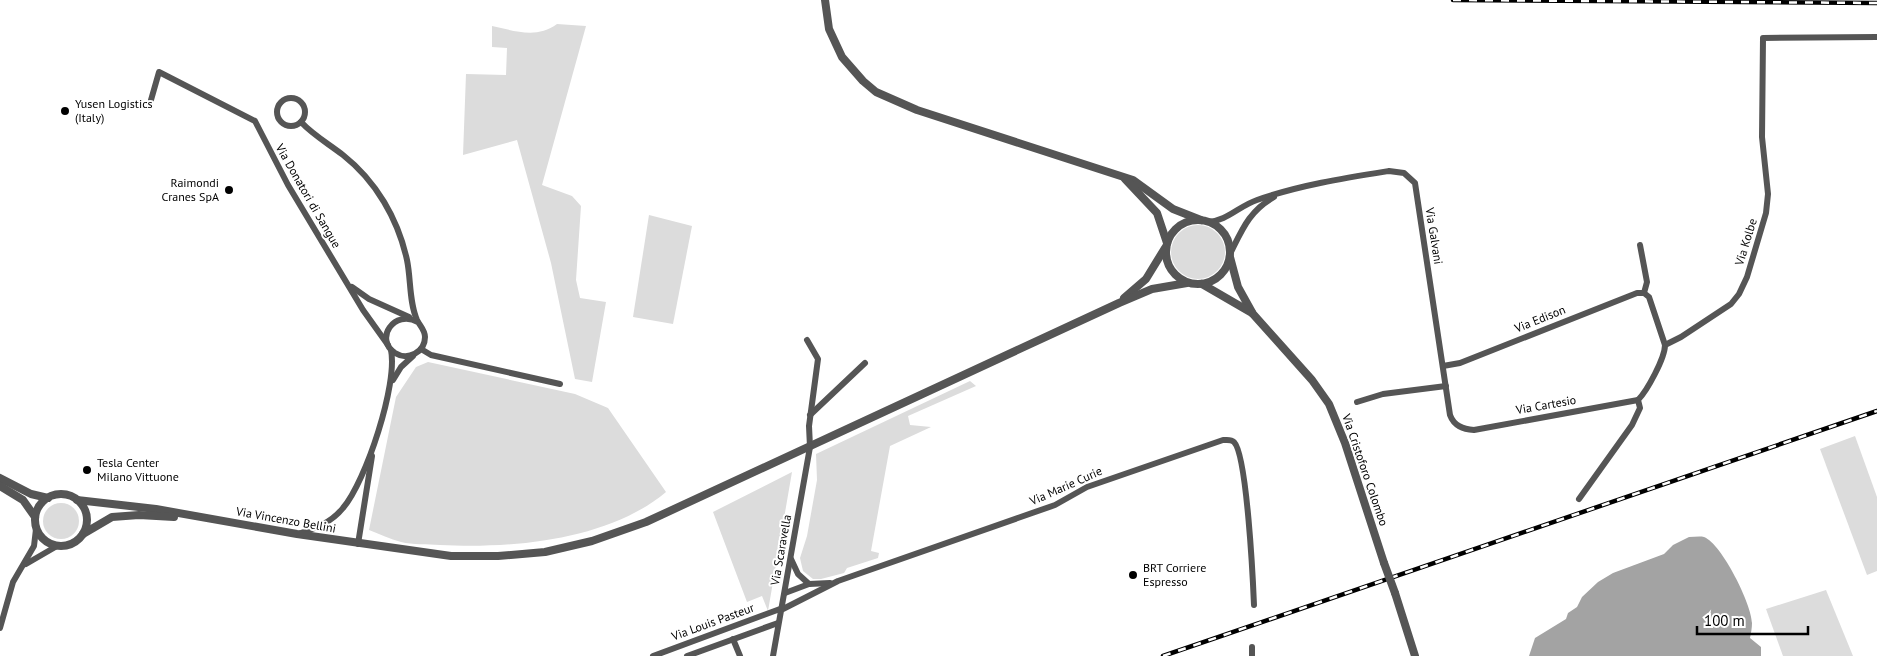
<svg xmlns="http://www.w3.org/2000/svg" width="1877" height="656" viewBox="0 0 1877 656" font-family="'PT Sans',sans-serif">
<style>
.green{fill:#dcdcdc}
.water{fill:#a3a3a3}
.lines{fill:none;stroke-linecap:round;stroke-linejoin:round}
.minor{stroke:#555;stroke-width:6}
.tertiary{stroke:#555;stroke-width:8}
.rail-casing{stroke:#000;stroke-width:4.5}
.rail{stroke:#fff;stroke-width:2.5;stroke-dasharray:8;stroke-linecap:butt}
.tertiary-bridge{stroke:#555;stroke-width:8}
.poi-dot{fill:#000;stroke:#fff;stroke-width:2}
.labels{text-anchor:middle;stroke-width:4;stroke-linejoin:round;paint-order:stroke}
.poi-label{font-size:12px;fill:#000;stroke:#fff;text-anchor:start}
.street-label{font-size:12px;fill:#000;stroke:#fff}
</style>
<rect width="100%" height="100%" fill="#fff"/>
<g class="green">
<path d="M557,24L586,26L542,185L572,196L581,206L576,280L580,298L606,302L592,382L575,379L551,263L517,140L463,155L466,74L506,75L507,48L492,47V26C515,31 537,39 557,24Z"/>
<path d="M649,215L692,226L673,324L633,317Z"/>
<circle cx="1198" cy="252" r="27"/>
<path d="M428,362L575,394L608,408L666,492C609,540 512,549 440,545C427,544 413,545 401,542C390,539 380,534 369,530L396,397L416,367Z"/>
<path d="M970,381L976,386L908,416L910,425L931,427L890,446L871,551L879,553L878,558L847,568L844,573L821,579H813L803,571L800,558L807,536L817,480L816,454Z"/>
<path d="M1855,436L1877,497V571L1867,575L1820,449Z"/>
<path d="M792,472L768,611L762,596L747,602L713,512Z"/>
<circle cx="61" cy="521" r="18"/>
<path d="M1826,590L1853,656H1783L1766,609Z"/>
</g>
<path class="water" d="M1689,537C1694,537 1700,536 1704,537C1722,544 1752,605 1752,623C1752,628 1751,633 1750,638L1761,647V656H1529L1535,638L1566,619L1568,613L1577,607L1582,597L1598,582L1613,573L1664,554L1673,545Z"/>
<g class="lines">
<g class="minor">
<circle cx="291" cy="112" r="14"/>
<path d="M151,100L159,72L255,121L288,185L363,310L388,345"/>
<path d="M301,122C313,135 329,144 343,155C376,181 398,219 407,260C411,279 409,302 417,320C420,326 425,330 425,337C425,352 408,361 395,353C374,339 394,309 418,322"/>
<path d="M1208,222C1227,221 1239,206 1257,200C1300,185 1345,178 1389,171L1404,173L1415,183L1450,415C1454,426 1463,429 1474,430L1638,400"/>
<path d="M1640,245L1647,282L1644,293L1649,297L1665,345"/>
<path d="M1230,254C1242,230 1249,211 1274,197"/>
<path d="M352,287L369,299L409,317"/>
<path d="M421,349L431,355L560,384"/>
<path d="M1443,366L1460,363L1637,293H1644"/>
<path d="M393,380L401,367L413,356"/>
<path d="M1357,402L1383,394L1446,386"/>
<path d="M810,415L865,363"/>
<path d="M1579,499L1632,425L1640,408L1638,400C1647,391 1665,358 1665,345L1681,337L1731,304L1739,294L1747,277L1766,213L1768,194L1762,137L1763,38L1877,37"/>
<path d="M298,534C316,528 331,523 343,508C366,481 398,384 391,350"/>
<path d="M358,544L372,456"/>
<path d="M791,559L798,574L809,584L830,583"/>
<path d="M26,564L57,546"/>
<path d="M785,593L809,584"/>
<path d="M783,609L838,581L1055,505L1087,487L1223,440C1227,440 1231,439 1234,442C1247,455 1253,581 1254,605"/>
<path d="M0,628L13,582L34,546L36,529"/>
<path d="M733,639L740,656"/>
<path d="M653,656L780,609"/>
<path d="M687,656L778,623"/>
<path d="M773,656L810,447L809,426L818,359L807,340"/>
<path d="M1252,656V647"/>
</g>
<g class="tertiary">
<path d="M825,0L829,29L842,57L863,81L876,92L917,110L1133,180L1173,209L1201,220"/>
<path d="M1125,179L1157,213L1167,243"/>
<circle cx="1198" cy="252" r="32"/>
<path d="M1230,257L1238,287L1253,314L1312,380L1329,404L1345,443L1384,563"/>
<path d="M1202,284L1252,313"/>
<path d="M1124,298L1146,279L1165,248"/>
<path d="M0,478L31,494L48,498"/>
<path d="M0,486L23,500L35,517"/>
<circle cx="61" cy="520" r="26"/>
<path d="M77,500L156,509L297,534L451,556H498L545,552L592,541L646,522L1119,303L1152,289L1187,283"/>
<path d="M83,534L112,517L139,515L174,517"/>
<path d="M1395,593L1415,656"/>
</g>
<g class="rail-casing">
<g id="rail">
<path d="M1453,0L1877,3"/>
<path d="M1163,656L1877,411"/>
</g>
</g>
<use href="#rail" class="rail"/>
<path class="tertiary-bridge" d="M1384,563L1395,593"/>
</g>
<g class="poi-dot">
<circle cx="65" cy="111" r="5"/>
<circle cx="229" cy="190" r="5"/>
<circle cx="87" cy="470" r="5"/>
<circle cx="1133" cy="575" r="5"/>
</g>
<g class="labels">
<g class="poi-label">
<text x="75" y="108">Yusen Logistics<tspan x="75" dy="14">(Italy)</tspan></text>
<text x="219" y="187" text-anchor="end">Raimondi<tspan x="219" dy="14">Cranes SpA</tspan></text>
<text x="97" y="467">Tesla Center<tspan x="97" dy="14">Milano Vittuone</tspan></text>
<text x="1143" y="572">BRT Corriere<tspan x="1143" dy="14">Espresso</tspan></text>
</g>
<g class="street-label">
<text transform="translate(308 196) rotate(60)" y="4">Via Donatori di Sangue</text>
<text transform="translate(1434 236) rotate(81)" y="4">Via Galvani</text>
<text transform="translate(1746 242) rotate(-73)" y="4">Via Kolbe</text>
<text transform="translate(1540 319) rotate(-22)" y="4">Via Edison</text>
<text transform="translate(1546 405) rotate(-10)" y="4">Via Cartesio</text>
<text transform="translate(1365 470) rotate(71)" y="4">Via Cristoforo Colombo</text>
<text transform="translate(1066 486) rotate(-24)" y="4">Via Marie Curie</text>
<text transform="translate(286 520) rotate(10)" y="4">Via Vincenzo Bellini</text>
<text transform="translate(781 550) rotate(-80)" y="4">Via Scaravella</text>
<text transform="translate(713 622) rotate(-20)" y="4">Via Louis Pasteur</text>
</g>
</g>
<path d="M1697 626v8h111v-8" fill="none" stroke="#000000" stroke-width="2.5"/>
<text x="1704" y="626" font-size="15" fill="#000000" stroke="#ffffff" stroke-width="4" paint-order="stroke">100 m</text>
</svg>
